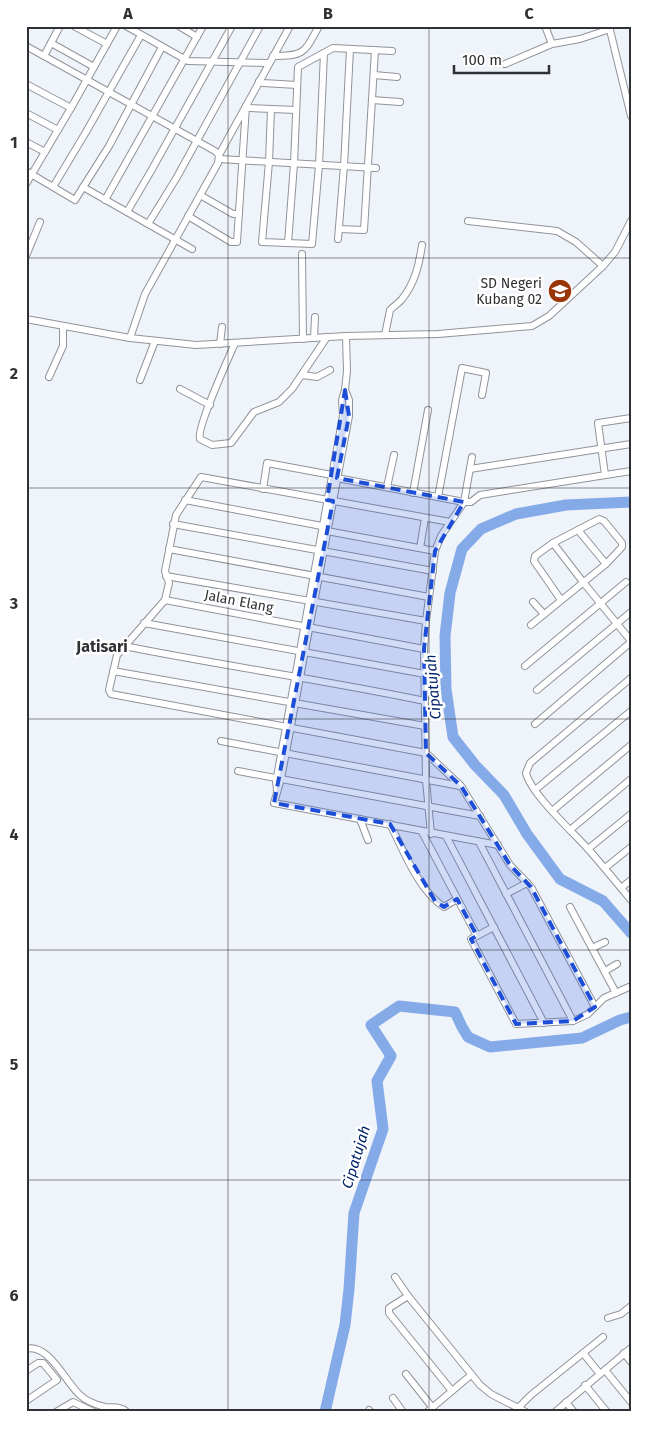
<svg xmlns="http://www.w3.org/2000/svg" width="657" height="1438" viewBox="0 0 657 1438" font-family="'Fira Sans',sans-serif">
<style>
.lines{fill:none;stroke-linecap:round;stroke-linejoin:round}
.river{stroke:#85aae8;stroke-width:11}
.minor-casing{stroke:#90949a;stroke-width:8}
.minor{stroke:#fff;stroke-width:6}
.marked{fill:#1d4ed8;fill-opacity:0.2;stroke:#1d4ed8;stroke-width:4;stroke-dasharray:10 6;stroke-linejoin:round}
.grid{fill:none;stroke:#303134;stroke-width:1;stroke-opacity:0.55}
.labels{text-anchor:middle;stroke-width:5;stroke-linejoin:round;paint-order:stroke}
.poi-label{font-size:14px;fill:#303134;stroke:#fff;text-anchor:end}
.street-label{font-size:14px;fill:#303134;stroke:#fff}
.water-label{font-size:15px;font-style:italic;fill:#002369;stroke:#fff}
.quarter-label{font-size:16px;font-weight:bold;fill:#303134;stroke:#fff}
.neatline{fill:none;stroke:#303134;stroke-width:2}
.grid-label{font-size:16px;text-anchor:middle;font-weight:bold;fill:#303134}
</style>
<rect width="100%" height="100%" fill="#eff3fa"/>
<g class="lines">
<g class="river">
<path d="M631,502L566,505L516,514L481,529L462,549L450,593L445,636L446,689L453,737L475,765L504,795L527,834L560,879L603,901L631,933"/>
<path d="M325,1412L345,1325L349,1289L354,1213L383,1129L377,1081L391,1056L371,1025L399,1006L455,1012L462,1027L468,1037L490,1047L582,1038L620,1020L631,1017"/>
</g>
<g class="minor-casing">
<g id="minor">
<path d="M60,26L44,56L215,151L219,155L218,163L145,294L130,338"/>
<path d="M74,26L107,44"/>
<path d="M126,26L188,61L269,63"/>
<path d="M179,26L197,37"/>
<path d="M545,26L552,44L580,39L610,29"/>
<path d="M609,26L631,116"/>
<path d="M51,43L94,67"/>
<path d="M26,46L44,56"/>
<path d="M273,56C305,56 304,53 319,26"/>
<path d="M505,64L552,44"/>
<path d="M374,75L397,77"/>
<path d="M259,81L263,83L297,85"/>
<path d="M26,84L71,108"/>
<path d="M372,100L400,102"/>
<path d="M271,109L269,162L262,242L312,244L319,165L324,53"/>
<path d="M26,113L58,130"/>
<path d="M26,142L45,152"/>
<path d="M219,155L290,26"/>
<path d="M219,159L376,168"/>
<path d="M26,171L75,200L109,146L162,47"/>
<path d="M26,184L71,108L117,26"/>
<path d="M53,187L86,132L141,35"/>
<path d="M83,187L192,249"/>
<path d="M200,195L233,214H239"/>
<path d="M105,200L203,26"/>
<path d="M127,212L151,171L232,26"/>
<path d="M188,216L231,242H237L246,106L250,108L296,110"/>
<path d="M468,221L557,231L576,242L603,266"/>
<path d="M148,224L177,177L260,26"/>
<path d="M339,229L364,230L375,50"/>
<path d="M338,239L344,166L350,49"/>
<path d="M288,243L294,164L298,67L333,48L392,51"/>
<path d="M302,254L303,339"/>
<path d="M26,256L40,222"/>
<path d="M26,319L130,338L196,345L346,336L438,334L532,326L549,316L603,266L615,252L631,221"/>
<path d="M385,335L390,310C394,306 399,303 402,299C415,283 419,265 422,245"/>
<path d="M314,338L315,317"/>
<path d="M235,343C229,357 196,429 200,439L212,445L231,443L254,412L279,402L292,389L327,337"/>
<path d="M220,344L222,327"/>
<path d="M302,375L317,377L330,370"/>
<path d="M49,377L63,346V327"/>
<path d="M140,380L155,341"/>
<path d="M180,389L210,405"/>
<path d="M345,390L349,400V416L281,779L274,803L498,845"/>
<path d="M470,469L631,444"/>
<path d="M605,475L598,423L631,418"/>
<path d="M337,478L464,502H471L480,495L631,471"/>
<path d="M387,487L394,455"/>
<path d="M263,489L267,463L332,475"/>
<path d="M413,493L428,410"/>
<path d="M438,497L462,368L486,373L482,395"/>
<path d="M185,500L327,527"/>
<path d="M450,522L201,477L176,515L165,571L169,583L165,600L117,655L109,690L111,694L426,753L461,786L510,865L531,887L595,1007"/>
<path d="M173,524L433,571"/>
<path d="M327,531L435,551"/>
<path d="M553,543L583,582L631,641"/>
<path d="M420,548L425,518"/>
<path d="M169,549L429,597"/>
<path d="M166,576L426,621"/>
<path d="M165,600L424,649"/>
<path d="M561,600L534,561L535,556L553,543L599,519L604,521L622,543V547L606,564"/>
<path d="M533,602L544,614"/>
<path d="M144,623L425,674"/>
<path d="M531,625L606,564L578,530"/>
<path d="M124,646C224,666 325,680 425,701"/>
<path d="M525,666L626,582"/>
<path d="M113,671L425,726"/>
<path d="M631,678L530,763L526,773C531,794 573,832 589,850C603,866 617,883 631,900"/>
<path d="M537,690L631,612"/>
<path d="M535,724L631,642"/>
<path d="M221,741L460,786"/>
<path d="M238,771L480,816"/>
<path d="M277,790L276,782L343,416L342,400L345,390L347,371L346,336"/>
<path d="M535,790L631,711"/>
<path d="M552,811L631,745"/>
<path d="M360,819L368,840"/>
<path d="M390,824C404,851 418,890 444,907L457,899"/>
<path d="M570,830L631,779"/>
<path d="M422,832L477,936"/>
<path d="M431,834L426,780L424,649L426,621L435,551L441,536L464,502L472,457"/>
<path d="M446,836L544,1023"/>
<path d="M479,842L573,1021"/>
<path d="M588,849L631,814"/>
<path d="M605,868L631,847"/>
<path d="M621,888L631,880"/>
<path d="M506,894L527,883"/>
<path d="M570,907L616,993"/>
<path d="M494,927L471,939L516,1024L573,1021L588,1014L604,998L629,987"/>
<path d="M592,948L605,942"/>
<path d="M605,971L617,964"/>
<path d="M395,1277L408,1296L480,1385L491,1394L526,1412"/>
<path d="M408,1296L389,1308V1313L452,1391"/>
<path d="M608,1318L621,1314L631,1306"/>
<path d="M26,1349C48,1342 66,1383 80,1395C86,1401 97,1405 105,1407C113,1408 121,1406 127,1412"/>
<path d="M583,1353L600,1374"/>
<path d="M624,1353L631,1362"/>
<path d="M605,1370L631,1402"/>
<path d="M26,1371L38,1363H43L57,1380L26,1401"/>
<path d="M406,1374L432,1407"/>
<path d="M585,1385L607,1412"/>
<path d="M393,1398L403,1412"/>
<path d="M566,1402L574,1412"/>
<path d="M518,1408L531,1395L603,1337"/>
<path d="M369,1410L371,1412"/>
<path d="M56,1412L73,1402L94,1412"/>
<path d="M427,1412L471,1375"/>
<path d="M555,1412L631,1348"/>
</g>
</g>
<use href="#minor" class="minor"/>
</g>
<path class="marked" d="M345,390L349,416L337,478L464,502L435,551L424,649L426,753L461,786L510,865L531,887L595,1007L573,1021L516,1024L471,939L477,936L457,899L444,907L435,901L390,824L274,803L333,501L327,500Z"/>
<path class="grid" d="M228,26V1412M429,26V1412M26,258H631M26,488H631M26,719H631M26,950H631M26,1180H631"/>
<defs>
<g id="school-disc" transform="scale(1.25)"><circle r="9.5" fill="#9b3608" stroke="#fff"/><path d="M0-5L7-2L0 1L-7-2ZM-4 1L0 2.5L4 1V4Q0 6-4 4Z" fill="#fff"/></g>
</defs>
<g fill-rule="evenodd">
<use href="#school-disc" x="560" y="291"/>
</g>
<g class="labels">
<g class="poi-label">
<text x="542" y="288">SD Negeri<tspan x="542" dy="16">Kubang 02</tspan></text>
</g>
<g class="street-label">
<text transform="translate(239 601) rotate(11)" y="5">Jalan Elang</text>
</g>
<g class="water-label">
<text transform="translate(433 687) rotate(-95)" y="5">Cipatujah</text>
<text transform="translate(356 1157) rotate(-73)" y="5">Cipatujah</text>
</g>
<g class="quarter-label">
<text x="102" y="652">Jatisari</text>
</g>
</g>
<rect width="657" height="1438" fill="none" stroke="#ffffff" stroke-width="55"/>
<path d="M454 65v8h95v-8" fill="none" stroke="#303134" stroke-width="2.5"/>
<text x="462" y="65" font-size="15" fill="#303134" stroke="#ffffff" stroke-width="4" paint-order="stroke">100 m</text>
<rect x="28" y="28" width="602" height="1382" class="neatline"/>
<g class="grid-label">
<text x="128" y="19">A</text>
<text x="328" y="19">B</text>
<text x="529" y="19">C</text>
<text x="14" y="148">1</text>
<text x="14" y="379">2</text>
<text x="14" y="609">3</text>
<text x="14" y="840">4</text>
<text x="14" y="1070">5</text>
<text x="14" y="1301">6</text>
</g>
</svg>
